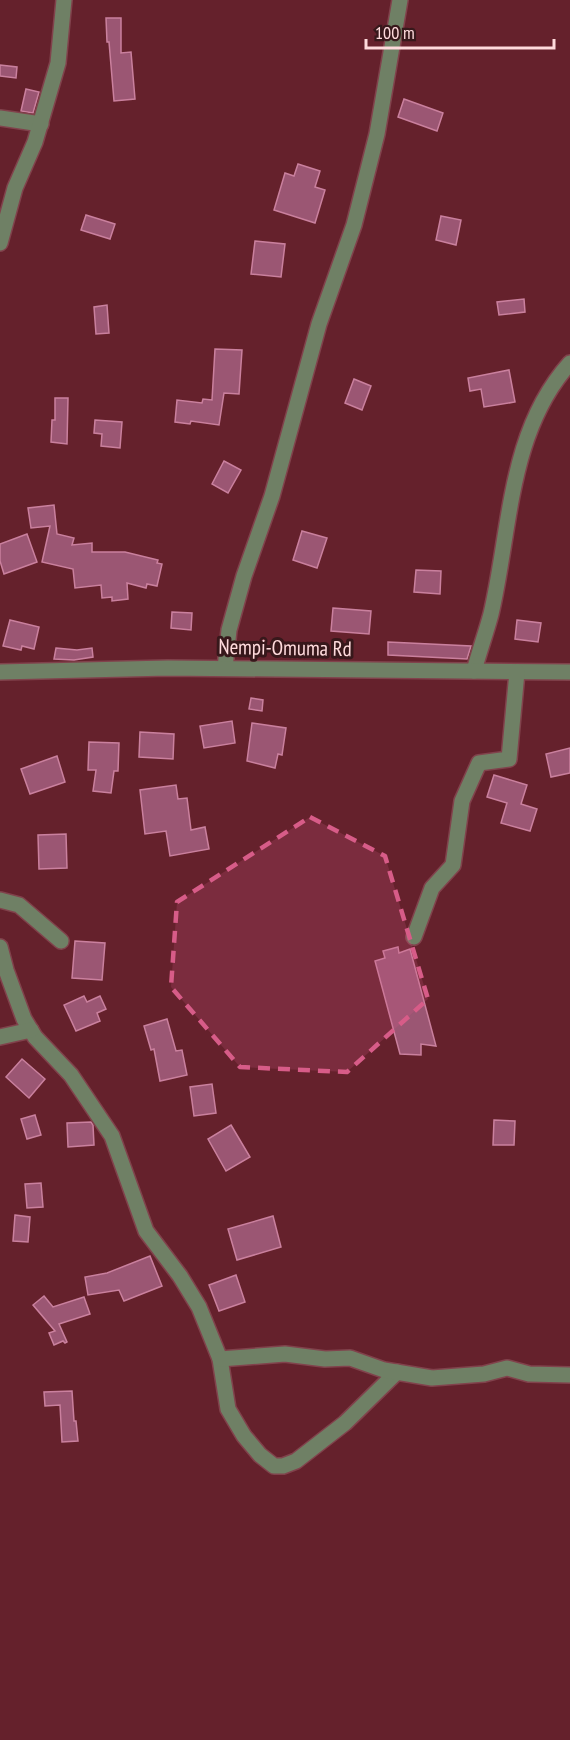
<svg xmlns="http://www.w3.org/2000/svg" width="570" height="1740" viewBox="0 0 570 1740" font-family="'PT Sans Narrow',sans-serif">
<style>
.building{fill:#9b5673;stroke:#ca809e;stroke-width:1.5}
.lines{fill:none;stroke-linecap:round;stroke-linejoin:round}
.minor-casing{stroke:#81424c;stroke-width:18}
.minor{stroke:#6f8065;stroke-width:15}
.marked{fill:#d75c88;fill-opacity:0.2;stroke:#d75c88;stroke-width:4.5;stroke-dasharray:12 8;stroke-linejoin:round}
.labels{text-anchor:middle;stroke-width:6;stroke-linejoin:round;paint-order:stroke}
.street-label{font-size:21px;fill:#fedadc;stroke:#37181b}
</style>
<rect width="100%" height="100%" fill="#65212c"/>
<g class="building">
<path d="M106,18H121V53L131,52L135,99L114,101L109,42H107Z"/>
<path d="M0,65L17,67L16,78L0,76Z"/>
<path d="M26,89L39,92L33,113L21,111Z"/>
<path d="M404,99L443,113L437,131L398,117Z"/>
<path d="M298,164L320,171L315,187L325,190L315,223L274,210L285,173L294,176Z"/>
<path d="M86,215L115,224L110,239L81,230Z"/>
<path d="M441,216L461,220L456,245L436,240Z"/>
<path d="M255,241L285,244L281,277L251,274Z"/>
<path d="M524,299L525,312L499,315L497,302Z"/>
<path d="M107,305L109,333L96,334L94,307Z"/>
<path d="M215,349L242,350L239,394L224,393L219,425L191,421L190,424L175,422L177,400L202,403L203,399L212,400Z"/>
<path d="M509,370L515,402L484,407L481,389L470,391L468,378Z"/>
<path d="M354,379L371,386L362,410L345,403Z"/>
<path d="M55,398H68L67,444L51,442L52,420H55Z"/>
<path d="M95,420L122,422L120,448L101,446L102,434L94,433Z"/>
<path d="M224,461L241,470L228,493L212,484Z"/>
<path d="M54,505L57,534L74,538L72,545L92,543V552H125L158,560L157,563L162,564L157,586L147,584L146,588L127,583L128,599L112,601V597L102,598L101,585L75,588L73,569L42,562L50,526L31,528L28,508Z"/>
<path d="M302,531L327,538L317,568L293,560Z"/>
<path d="M27,534L37,562L4,574L0,561V544Z"/>
<path d="M416,570L441,571L440,594L414,592Z"/>
<path d="M333,608L371,611L369,634L331,631Z"/>
<path d="M172,612L192,613L191,630L171,628Z"/>
<path d="M10,620L39,627L34,649L22,646L21,650L3,646Z"/>
<path d="M517,620L541,623L538,642L515,639Z"/>
<path d="M388,642L471,646L467,659L388,655Z"/>
<path d="M56,648L77,650L92,648L93,657L74,660L54,659Z"/>
<path d="M251,698L263,700L262,711L249,709Z"/>
<path d="M232,721L235,743L204,748L200,726Z"/>
<path d="M252,723L286,728L282,755L278,754L275,768L247,761Z"/>
<path d="M140,732L174,734L173,759L139,757Z"/>
<path d="M89,742L119,743L118,771H114L111,793L93,791L96,770H88Z"/>
<path d="M570,748V773L551,777L546,754Z"/>
<path d="M57,756L65,782L30,794L21,769Z"/>
<path d="M494,775L527,785L521,804L537,809L530,831L501,823L507,803L487,797Z"/>
<path d="M176,785L178,799L187,798L191,830L205,827L209,849L170,856L166,831L145,834L140,790Z"/>
<path d="M66,834L67,868L39,869L38,835Z"/>
<path d="M75,941L105,943L102,980L72,978Z"/>
<path d="M398,947L399,953L410,949L436,1046L421,1044V1055L400,1054L375,961L385,958L383,951Z"/>
<path d="M84,996L87,1002L100,996L106,1009L97,1013L100,1021L76,1031L64,1005Z"/>
<path d="M167,1019L176,1051L182,1050L187,1075L160,1081L154,1049L151,1050L144,1026Z"/>
<path d="M22,1059L45,1079L29,1098L6,1077Z"/>
<path d="M212,1084L216,1113L194,1116L190,1087Z"/>
<path d="M35,1115L41,1135L27,1139L21,1119Z"/>
<path d="M494,1120L515,1121L514,1145H493Z"/>
<path d="M91,1122L93,1125L94,1145L68,1147L67,1123Z"/>
<path d="M231,1125L250,1157L226,1171L208,1139Z"/>
<path d="M41,1183L43,1207L27,1208L25,1184Z"/>
<path d="M15,1215L30,1217L28,1242L13,1241Z"/>
<path d="M273,1216L281,1247L237,1260L228,1229Z"/>
<path d="M150,1256L162,1286L124,1301L119,1290L88,1295L85,1277L107,1273Z"/>
<path d="M236,1275L245,1302L219,1311L209,1285Z"/>
<path d="M44,1296L53,1307L84,1297L90,1314L59,1324L67,1342L65,1343L63,1341L54,1345L49,1333L55,1331L33,1305Z"/>
<path d="M72,1391L74,1421H76L78,1441L62,1442L60,1405L45,1406L44,1392Z"/>
</g>
<g class="lines">
<g class="minor-casing">
<g id="minor">
<path d="M0,118L41,124"/>
<path d="M0,243L15,188L35,142L58,63L64,0"/>
<path d="M225,668L229,630L244,576L272,496L319,324L354,225L377,134L400,0"/>
<path d="M474,671C479,652 486,633 491,614C511,529 508,432 570,363"/>
<path d="M0,672L168,668L570,672"/>
<path d="M0,900L19,905L61,941"/>
<path d="M414,937L432,888L453,865L462,801L479,763L509,759L517,672"/>
<path d="M0,947L6,970L24,1019L35,1037L71,1075L112,1136L146,1231L180,1276L199,1307L220,1359L228,1409L244,1436L260,1455L274,1466H283L296,1461L345,1423L397,1372"/>
<path d="M0,1037L31,1030"/>
<path d="M220,1359L285,1354L325,1359L350,1358L384,1370L432,1378L484,1374L507,1368L529,1374L570,1375"/>
</g>
</g>
<use href="#minor" class="minor"/>
</g>
<path class="marked" d="M310,817L385,856L428,999L347,1072L240,1067L171,987L177,902Z"/>
<g class="labels">
<g class="street-label">
<text transform="translate(285 648) rotate(1)" y="7">Nempi-Omuma Rd</text>
</g>
</g>
<path d="M366 39v9h188v-9" fill="none" stroke="#fedadc" stroke-width="3"/>
<text x="375" y="39" font-size="18" fill="#fedadc" stroke="#37181b" stroke-width="4.5" paint-order="stroke">100 m</text>
</svg>
